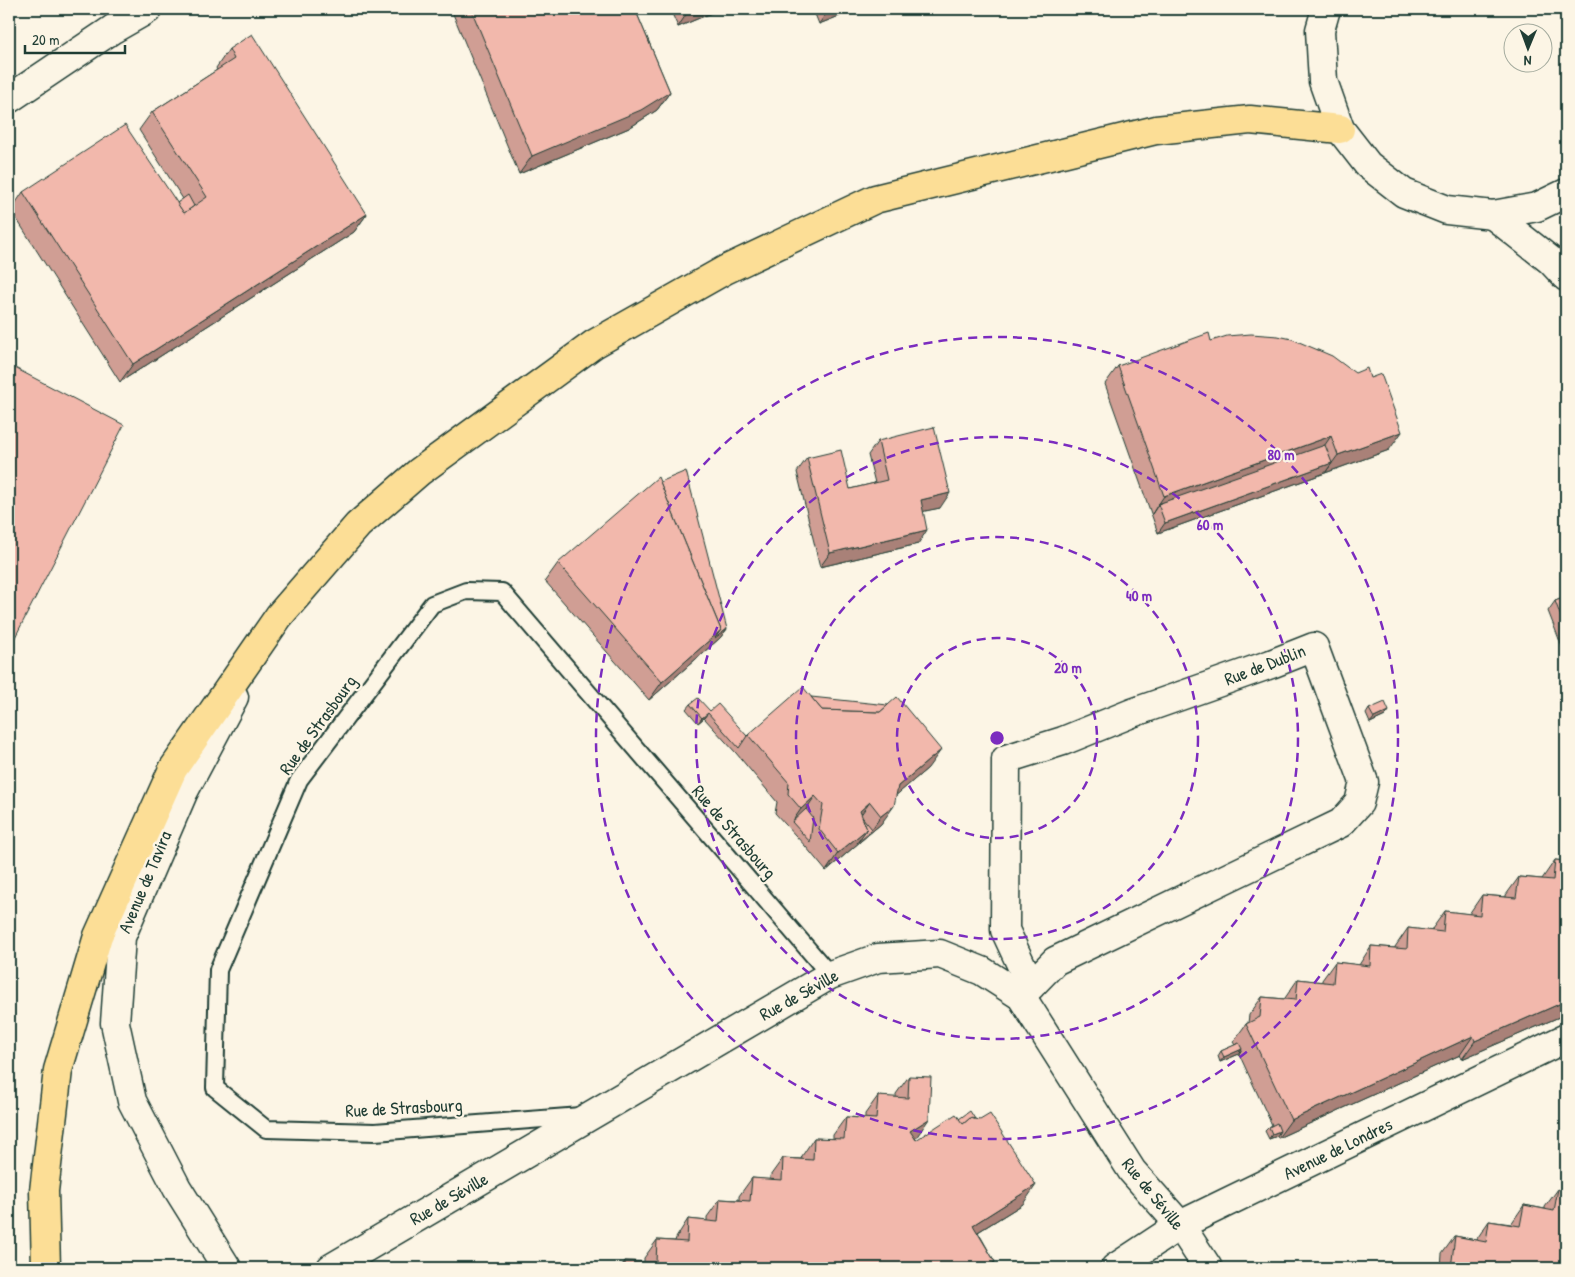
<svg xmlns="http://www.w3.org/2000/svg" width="1575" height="1277" viewBox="0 0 1575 1277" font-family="'Patrick Hand',sans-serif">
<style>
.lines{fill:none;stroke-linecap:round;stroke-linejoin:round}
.lane-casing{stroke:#1f3d34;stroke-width:20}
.street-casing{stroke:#1f3d34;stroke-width:31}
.secondary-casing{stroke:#1f3d34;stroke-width:31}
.primary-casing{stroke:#1f3d34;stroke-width:31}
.lane{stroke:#fcf5e5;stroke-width:16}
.street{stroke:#fcf5e5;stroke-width:28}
.secondary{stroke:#fcf5e5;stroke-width:28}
.primary{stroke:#fcde96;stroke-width:28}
.wall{fill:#d09e94;stroke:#1f3d34}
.shaded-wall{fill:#a98178;stroke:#1f3d34}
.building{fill:#f2b8ac;stroke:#1f3d34}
.ring{fill:none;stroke:#7b2cbf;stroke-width:2.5;stroke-dasharray:9 6}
.labels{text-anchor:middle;stroke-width:4.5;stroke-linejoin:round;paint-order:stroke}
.street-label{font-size:18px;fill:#1f3d34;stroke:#fcf5e5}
.centre{fill:#7b2cbf;stroke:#fcf5e5;stroke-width:2.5}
.ring-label{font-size:15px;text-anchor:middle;font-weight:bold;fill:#7b2cbf;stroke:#fcf5e5;stroke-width:4.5;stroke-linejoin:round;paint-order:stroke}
</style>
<rect width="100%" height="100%" fill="#fcf5e5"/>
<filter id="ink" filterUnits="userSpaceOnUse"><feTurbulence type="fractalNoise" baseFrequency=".02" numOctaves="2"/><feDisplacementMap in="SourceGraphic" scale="10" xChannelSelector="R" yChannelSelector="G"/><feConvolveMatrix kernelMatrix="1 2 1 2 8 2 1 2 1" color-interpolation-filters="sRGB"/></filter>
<g filter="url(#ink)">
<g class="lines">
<g class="lane-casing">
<path id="lane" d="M581,1116L375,1132L266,1129L215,1088L218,970L299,780L432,604L466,591L502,592L830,975"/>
</g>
<g class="street-casing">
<g id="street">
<path d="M1493,215L1550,260L1566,277"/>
<path d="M1021,996L1055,961L1341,823L1359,803L1364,782L1314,647L1271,664L1132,713L1063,741L1006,759L1005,930L1031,986"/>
<path d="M227,1268L177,1188L132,1101L115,1023L121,937L183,793L234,697"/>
<path d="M331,1268L830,975L878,958L940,954L982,971L1021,996L1132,1171L1180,1225L1208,1268"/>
<path d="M1115,1268L1180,1225L1566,1038"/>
</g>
</g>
<g class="secondary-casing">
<g id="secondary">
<path d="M1326,9L1320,30L1323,81L1340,129L1368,165L1404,193L1447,210L1493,215L1537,207L1566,193"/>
<path d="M9,99L113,29L148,9"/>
</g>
</g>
<g class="primary-casing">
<path id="primary" d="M46,1268L44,1191L58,1070L98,936L173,769L279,616L358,525L419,472L594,344L725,270L875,199L1156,130L1250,120L1340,129"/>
</g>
<use href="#lane" class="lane"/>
<use href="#street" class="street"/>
<use href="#secondary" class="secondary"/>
<use href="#primary" class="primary"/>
</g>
<g class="wall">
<path d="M451,9H635L670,92L657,110L629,128L519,174Z"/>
<path d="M670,9H721L678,27Z"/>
<path d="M813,9H857L819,24Z"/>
<path d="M229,49L367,214L354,232L120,382L11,210L23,192L177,203L183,199L139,130L152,112L217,70L216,68Z"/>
<path d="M1211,341L1389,450L1158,533L1105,384L1118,366Z"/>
<path d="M15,368L9,649V377Z"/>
<path d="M878,441L940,508L923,511L918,544L820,567L797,472L807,458L850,489L875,483L868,455Z"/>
<path d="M558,563L727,629L720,638L649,700L545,581Z"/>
<path d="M1566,597V657L1548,611L1555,601Z"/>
<path d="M811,697L928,768L896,795L881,824L869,834L854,847L826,871L806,847L775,813L777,802L736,753L704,718L698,723L686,709L690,704L710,711L747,736L748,735Z"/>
<path d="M1369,709L1389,711L1385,716L1370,723L1366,714Z"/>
<path d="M1555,860L1566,861V1014L1462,1059L1460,1055L1278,1138L1277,1136L1269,1139L1265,1131L1269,1127L1272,1125L1239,1054L1220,1062L1218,1056L1221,1051L1235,1045L1233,1042L1246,1024L1248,1023L1249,1015L1262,997L1285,999V998L1298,979L1322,982V980L1335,962L1359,965L1371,946L1395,948V947L1408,928L1432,931V929L1445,911L1469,914L1482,895L1506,897V895L1519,877L1542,879Z"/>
<path d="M909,1076L916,1138H915L916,1140L1023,1204L978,1232L995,1262L990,1268H620L625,1261L644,1262V1258L657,1240L675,1241L676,1238L688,1219L707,1221V1217L720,1199L739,1200V1196L752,1178L770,1180V1176L783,1158L801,1159L802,1156L814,1138L833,1139V1135L846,1117L865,1118V1114L878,1096L896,1098V1094Z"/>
<path d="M1558,1189L1566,1268H1441L1442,1254L1455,1236L1476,1240L1489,1221L1511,1224L1524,1205L1545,1209V1207Z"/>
</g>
<g class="shaded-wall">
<path d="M698,9H721L678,27L687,13Z"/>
<path d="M829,9H857L819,24Z"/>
<path d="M670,92L657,110L629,128L519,174L532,156Z"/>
<path d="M367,214L354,232L120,382L133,364Z"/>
<path d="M1402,432L1389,450L1325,473L1338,455Z"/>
<path d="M1331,436L1318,455L1158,504L1152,514L1164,496Z"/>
<path d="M1332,463L1325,473L1158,533L1165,523Z"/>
<path d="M950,493L940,508L911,514L921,500Z"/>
<path d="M927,530L918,544L820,567L830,553Z"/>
<path d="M727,629L720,638L649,700L662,682L721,630Z"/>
<path d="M1389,711L1385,716L1370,723L1374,718Z"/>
<path d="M708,713L704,718L698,723L702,718Z"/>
<path d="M941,750L928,768L886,804L898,786Z"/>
<path d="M815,796L803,814L792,822L801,809Z"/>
<path d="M870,802L857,820L860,811Z"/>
<path d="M894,806L881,824L869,834L854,847L826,871L838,853L867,829H872L881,816Z"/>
<path d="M1566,1001V1014L1462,1059L1475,1041Z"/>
<path d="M1473,1036L1460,1055L1278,1138L1291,1120Z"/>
<path d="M1242,1049L1239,1054L1220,1062L1224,1057Z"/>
<path d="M929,1119L916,1138L897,1150L910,1131Z"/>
<path d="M1280,1131L1277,1136L1269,1139L1272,1134Z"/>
<path d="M1036,1185L1023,1204L960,1243L973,1225Z"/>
<path d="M995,1262L990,1268H984Z"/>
</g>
<g class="building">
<path d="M471,9H635L670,92L641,110L532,156Z"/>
<path d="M686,9H698L687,13Z"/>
<path d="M252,34L367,214L133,364L23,192L125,125L184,213L207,197L152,112L234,59L229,49Z"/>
<path d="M188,195L194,206L184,213L177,203Z"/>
<path d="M1209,333L1211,341L1227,336L1251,334L1278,336L1292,339L1332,356L1355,373L1367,368L1370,378L1381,374L1402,432L1338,455L1331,436L1164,496L1118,366Z"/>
<path d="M15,368L124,425L9,649V435L13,427L9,424V380Z"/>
<path d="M934,427L950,493L921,500L927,530L830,553L807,458L841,450L850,489L887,480L878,441Z"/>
<path d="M1325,445L1332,463L1165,523L1158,504Z"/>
<path d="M686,471L727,629L715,638L721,630L660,482Z"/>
<path d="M658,477L721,630L662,682L558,563Z"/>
<path d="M1566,597V630L1555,601Z"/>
<path d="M803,687L822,710L880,712L897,697L941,750L898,786L894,806L881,816L870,802L860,811L867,829L838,853L819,829L823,805L815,796L801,809L788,794L789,783L748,735Z"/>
<path d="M811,697L888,705L880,712L822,710Z"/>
<path d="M698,698L710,711L718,704L747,736L739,748L708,713L702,718L690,704Z"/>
<path d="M1385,702L1389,711L1374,718L1369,709Z"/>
<path d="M806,809L813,818L810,842L792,822Z"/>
<path d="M862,817L872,829L857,843L867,829Z"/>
<path d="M1555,860L1566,861V1001L1475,1041L1473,1036L1291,1120L1246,1024L1260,1017L1262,997L1296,1000L1298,979L1333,983L1335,962L1370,966L1371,946L1407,949L1408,928L1443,932L1445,911L1480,915L1482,895L1516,898L1519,877L1553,880Z"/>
<path d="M1239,1043L1242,1049L1224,1057L1221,1051Z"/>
<path d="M909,1076L931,1077L929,1119L910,1131L916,1140L956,1114L963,1124L970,1118L980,1120L990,1114L1036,1185L973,1225L995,1262L984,1268H625V1261L656,1262L657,1240L687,1242L688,1219L718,1222L720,1199L750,1201L752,1178L782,1180L783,1158L813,1160L814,1138L844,1139L846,1117L876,1119L878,1096L908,1098Z"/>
<path d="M970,1111L975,1119L970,1118L963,1124L959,1119Z"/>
<path d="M1277,1123L1280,1131L1272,1134L1269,1127Z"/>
<path d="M1558,1189L1566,1191V1268H1451L1455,1236L1486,1242L1489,1221L1520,1226L1524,1205L1554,1211Z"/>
</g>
</g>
<g class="ring">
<circle cx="997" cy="738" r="100"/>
<circle cx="997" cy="738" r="201"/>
<circle cx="997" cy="738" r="301"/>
<circle cx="997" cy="738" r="401"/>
</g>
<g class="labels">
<g class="street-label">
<text transform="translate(1265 665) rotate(-21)" y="6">Rue de Dublin</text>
<text transform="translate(318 725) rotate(-54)" y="6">Rue de Strasbourg</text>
<text transform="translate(734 832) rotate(49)" y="6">Rue de Strasbourg</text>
<text transform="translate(145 882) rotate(-67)" y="6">Avenue de Tavira</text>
<text transform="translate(799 995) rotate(-29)" y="6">Rue de Séville</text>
<text transform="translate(404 1108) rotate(-3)" y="6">Rue de Strasbourg</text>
<text transform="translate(1338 1149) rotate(-26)" y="6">Avenue de Londres</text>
<text transform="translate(1153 1194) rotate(51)" y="6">Rue de Séville</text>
<text transform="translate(449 1199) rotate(-30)" y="6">Rue de Séville</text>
</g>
</g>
<circle cx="997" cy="738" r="8" class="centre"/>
<g class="ring-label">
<text x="1281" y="460">80 m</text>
<text x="1210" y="530">60 m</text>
<text x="1139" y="601">40 m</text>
<text x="1068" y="673">20 m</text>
</g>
<rect width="1575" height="1277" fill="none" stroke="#fcf5e5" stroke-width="30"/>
<rect x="15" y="15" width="1545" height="1247" fill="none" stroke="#1f3d34" stroke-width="2" filter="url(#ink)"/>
<g transform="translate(1528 48) rotate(181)"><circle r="24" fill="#fcf5e5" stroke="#a4ab9e"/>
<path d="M0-4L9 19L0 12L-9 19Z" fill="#1f3d34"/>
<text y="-8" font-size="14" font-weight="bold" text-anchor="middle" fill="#1f3d34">N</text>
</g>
<path d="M25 45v8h100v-8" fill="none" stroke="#1f3d34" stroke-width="2.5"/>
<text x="32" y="45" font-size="15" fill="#1f3d34" stroke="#fcf5e5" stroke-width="4" paint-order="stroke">20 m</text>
</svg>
